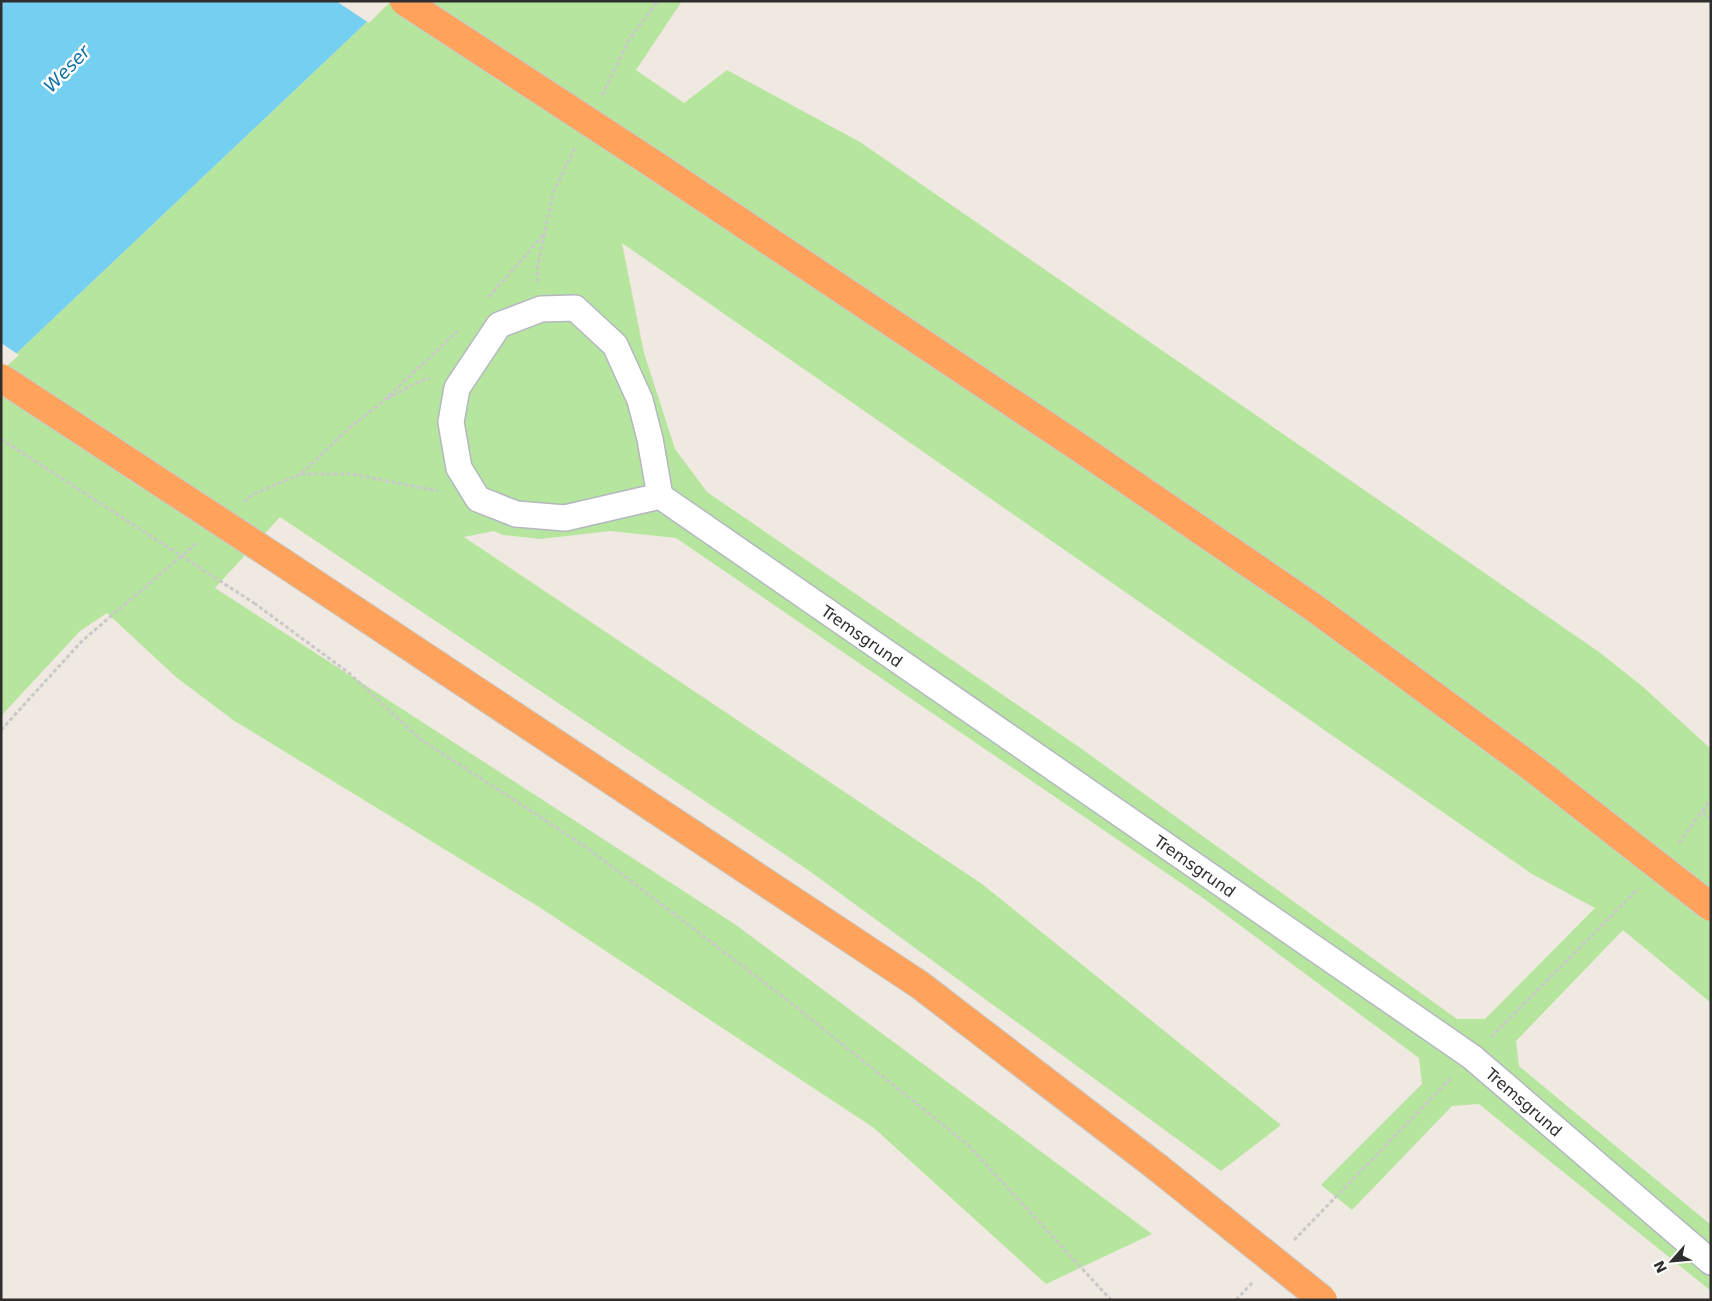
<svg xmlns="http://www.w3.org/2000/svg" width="1712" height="1301" viewBox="0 0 1712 1301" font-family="'DejaVu Sans',sans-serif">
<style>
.green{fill:#b6e59e;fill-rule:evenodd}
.water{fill:#75cff0}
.pier{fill:#efe9e1}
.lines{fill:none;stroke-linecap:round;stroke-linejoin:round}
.minor-casing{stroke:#b4b7c1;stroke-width:28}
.motorway-casing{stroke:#c9c9c9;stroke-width:30}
.path{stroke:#c9c9c9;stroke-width:3;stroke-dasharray:4 2.5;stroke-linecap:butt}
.minor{stroke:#fff;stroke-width:25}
.motorway{stroke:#ffa35c;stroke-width:28}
.motorway-bridge-casing{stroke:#c9c9c9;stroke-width:30;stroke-linecap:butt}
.path-bridge{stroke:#c9c9c9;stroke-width:3;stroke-dasharray:4 2.5;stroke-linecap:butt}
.motorway-bridge{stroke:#ffa35c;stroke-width:28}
.labels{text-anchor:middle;stroke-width:5;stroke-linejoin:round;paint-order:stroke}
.street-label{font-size:16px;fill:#2e2e2e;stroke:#fff}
.water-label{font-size:18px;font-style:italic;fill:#0d6fa3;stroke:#fff}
</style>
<rect width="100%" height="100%" fill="#efe9e1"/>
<path class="green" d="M389,1H682L636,70L684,103L727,70L860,142L1599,652L1642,686L1711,749V1003L1623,930L1516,1041L1519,1066L1711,1225V1291L1479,1104L1452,1106L1352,1210L1321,1185L1422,1084L1419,1058L1203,898L676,538L610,531L541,539L503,535L494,531L464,537L982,884L1281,1125L1221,1171L808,870L280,517L215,588L736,925L1152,1234L1046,1284L874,1128L539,907L233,720L176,677L107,613L80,631L1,716V368ZM622,243L1532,874L1595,908L1485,1019H1457L1079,747L707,492L675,449L644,353Z"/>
<path class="water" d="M1,1H389L1,368Z"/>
<g class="pier">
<path d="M336,1H391L369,23Z"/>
<path d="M1,343L19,355L1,371Z"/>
</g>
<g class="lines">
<g class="minor-casing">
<g id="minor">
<path d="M575,308L615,345L640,400L650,439L660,496L565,518L516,514L478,499L459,468L451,422L457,388L499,325L541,309Z"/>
<path d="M660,496L1472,1057L1711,1262"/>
</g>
</g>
<g class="motorway-casing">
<g id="motorway">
<path d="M652,163L1083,450L1313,607L1534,769"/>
<path d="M282,562L920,985L1157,1167"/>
</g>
</g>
<g class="path">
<path d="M602,95L630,38L658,1"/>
<path d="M538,282L537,269L553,193L575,147"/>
<path d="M489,297L545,233"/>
<path d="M387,399L416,383L430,378"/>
<path d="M301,474H352L438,491"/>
<path d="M244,502L253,494L301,474L348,429L382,402L458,331"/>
<path d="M254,603L349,673L420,739L586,847L782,996L967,1144L1111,1300"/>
<path d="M1,730L82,641L198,542"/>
<path d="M1703,812L1711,819"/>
<path d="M1679,843L1711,799"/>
<path d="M1491,1037L1638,889"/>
<path d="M1294,1240L1452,1077"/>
<path d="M1236,1300L1253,1282"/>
</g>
<use href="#minor" class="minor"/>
<use href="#motorway" class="motorway"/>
<g class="motorway-bridge-casing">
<g id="motorway-bridge">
<path d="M404,1L652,163"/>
<path d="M1,378L282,562"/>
<path d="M1534,769L1711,907"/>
<path d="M1157,1167L1323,1300"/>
</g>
</g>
<path class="path-bridge" d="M1,439L254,603"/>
<use href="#motorway-bridge" class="motorway-bridge"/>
</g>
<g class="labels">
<g class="street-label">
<text transform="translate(862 636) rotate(35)" y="6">Tremsgrund</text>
<text transform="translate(1195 866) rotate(35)" y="6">Tremsgrund</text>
<text transform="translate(1524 1102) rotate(41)" y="6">Tremsgrund</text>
</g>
<g class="water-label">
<text transform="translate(67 69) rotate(-46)" y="6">Weser</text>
</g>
</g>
<rect width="1712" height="1301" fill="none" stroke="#2e2e2e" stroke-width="5"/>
<g transform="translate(1672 1261) rotate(243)" stroke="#ffffff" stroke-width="4" paint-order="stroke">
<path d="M0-4L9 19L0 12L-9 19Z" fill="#2e2e2e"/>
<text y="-8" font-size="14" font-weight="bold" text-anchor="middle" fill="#2e2e2e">N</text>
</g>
</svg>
